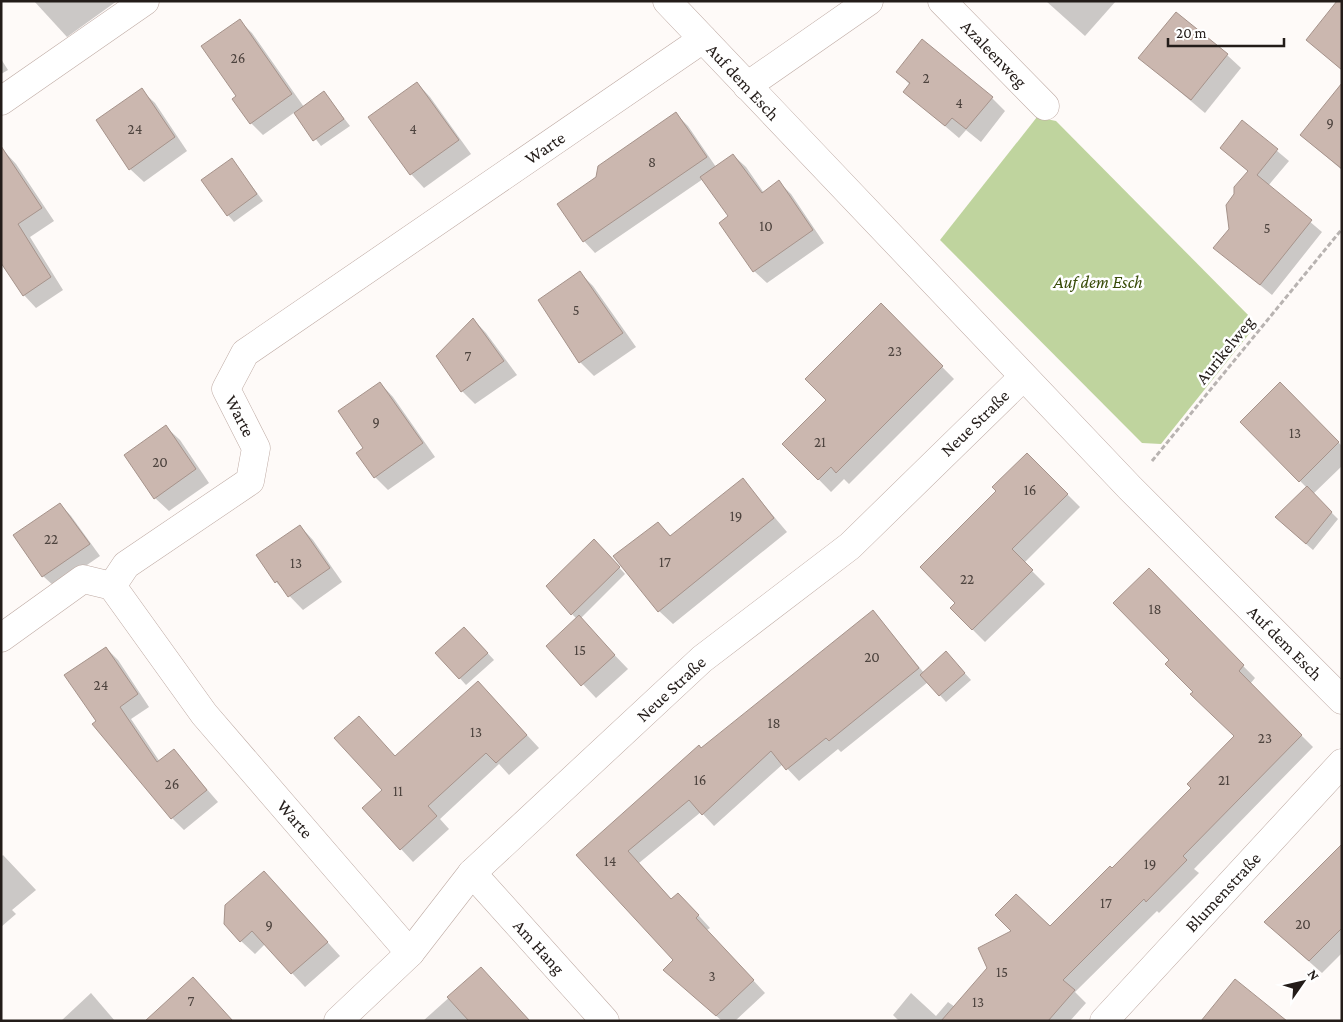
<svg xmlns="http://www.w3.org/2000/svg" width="1343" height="1022" viewBox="0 0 1343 1022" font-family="'Crimson Pro',serif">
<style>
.green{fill:#bfd49e}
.shadow{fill:#0003}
.building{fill:#cbb7af;stroke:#a6938b}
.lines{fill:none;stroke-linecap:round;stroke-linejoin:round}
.minor-casing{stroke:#beaaa3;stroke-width:29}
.path{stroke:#b8b3b1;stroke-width:3;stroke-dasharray:5 2.5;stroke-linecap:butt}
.minor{stroke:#fff;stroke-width:28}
.labels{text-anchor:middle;stroke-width:5;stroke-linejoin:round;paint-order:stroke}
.number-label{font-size:15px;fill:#4d433e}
.street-label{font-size:18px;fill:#231c19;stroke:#fff}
.park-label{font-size:18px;font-style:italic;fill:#384b08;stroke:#fff}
</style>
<rect width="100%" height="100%" fill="#fefaf8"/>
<path class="green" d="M1037,117L1056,121L1257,324L1161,444L1142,443L940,240Z"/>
<g class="shadow">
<path d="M34,1H117L67,37Z"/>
<path d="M1046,1H1116L1085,36Z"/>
<path d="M240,21L252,33L304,107L324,92L350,126L321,146L295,112L263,135L251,123Z"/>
<path d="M1342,23V70L1307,40Z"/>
<path d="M1227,55L1241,68L1205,113L1140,58Z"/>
<path d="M1,59L8,70L1,74Z"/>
<path d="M898,72L992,98L1005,111L981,142L966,130L959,138L905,92L910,85Z"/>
<path d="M417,83L430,97L471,154L424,188L411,174L370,117Z"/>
<path d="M1342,85V170L1301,135Z"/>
<path d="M141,90L155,103L187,151L144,182L130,169Z"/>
<path d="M676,114L688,126L716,167L733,155L746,167L764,193L779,182L791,194L824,243L767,283L754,271L721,223L730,216L703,179L595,253L584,241L597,178Z"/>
<path d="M1243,122L1289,161L1268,186L1322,232L1272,295L1215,248L1230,229L1249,172L1221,148Z"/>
<path d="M4,151L16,164L54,221L30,237L63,290L36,308L24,295Z"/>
<path d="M232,160L263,201L234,222L228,215Z"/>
<path d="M580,273L593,286L636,347L594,376L580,362L551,321Z"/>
<path d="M881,305L954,379L849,484L844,479L831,492L784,444L828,400Z"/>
<path d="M473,319L486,333L517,375L475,404L462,391Z"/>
<path d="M380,383L393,397L435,457L388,490L375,477L365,448Z"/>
<path d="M1280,384L1342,446V466L1313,494L1338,519L1313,550L1283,524L1307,488L1242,422Z"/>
<path d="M166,427L180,440L209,483L169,511L155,498Z"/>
<path d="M1027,454L1080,507L1024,563L1045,584L985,642L951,608L957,603Z"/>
<path d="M743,480L787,532L673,624L659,611L658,523L672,537Z"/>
<path d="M60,504L71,516L100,556L55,587L43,576Z"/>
<path d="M300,526L313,540L342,582L303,610L276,582Z"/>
<path d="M601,547L625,574L580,619L628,669L596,698L547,646L577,619L572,614Z"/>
<path d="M1149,570L1255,678L1250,684L1313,747L1194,869L1199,873L1159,913L1157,911L1075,992L1086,1003L1070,1021H899L893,1015L911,993L936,1016L948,1002L955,1007L1050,928L1112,870L1193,788L1235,736L1195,692L1171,660Z"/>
<path d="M873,611L924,673L952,659L971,680L946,702L928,682L841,752L838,749L799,781L783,764L714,826L701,812L639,863L672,900L690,906L710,928L707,930L765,993L735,1021H722L665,970L675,961L578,855L701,749Z"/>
<path d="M471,635L494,660L466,685L437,653Z"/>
<path d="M106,648L118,660L149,707L131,719L160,762L174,751L218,802L184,830L172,818L97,722Z"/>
<path d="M490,695L539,748L509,775L499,764L440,819L449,829L413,862L401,849L383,790L395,757Z"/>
<path d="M1342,846V953L1322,973L1279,935Z"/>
<path d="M3,855L36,890L12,910L16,914L1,927V857Z"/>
<path d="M277,886L340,956L305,987L265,944L255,954L241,941Z"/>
<path d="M481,969L530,1021H423Z"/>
<path d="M91,993L115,1021H61Z"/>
</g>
<g class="building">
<path d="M1337,1H1342V70L1306,40Z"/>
<path d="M1176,12L1228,54L1191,100L1138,58Z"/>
<path d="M240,19L292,94L250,124L232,99L236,96L201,46Z"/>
<path d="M922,39L993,97L966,129L952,118L945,126L903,92L910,83L896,72Z"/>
<path d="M417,82L459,140L410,175L368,117Z"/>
<path d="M1342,83V169L1300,135Z"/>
<path d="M142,88L175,137L129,170L96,120Z"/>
<path d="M324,91L344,119L313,141L294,113Z"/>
<path d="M676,112L707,157L583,242L557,204L596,177L598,166Z"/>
<path d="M1242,120L1278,149L1257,175L1312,220L1260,285L1213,248L1229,229L1226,205L1234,194V187L1248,171L1220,148Z"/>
<path d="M1,146L42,208L18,224L51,277L23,296L1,263Z"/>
<path d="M733,154L762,193L779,180L813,230L753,272L719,223L728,216L700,177Z"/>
<path d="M232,158L257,194L227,216L201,180Z"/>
<path d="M580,271L623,333L579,363L538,300Z"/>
<path d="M881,303L943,366L836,473L831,467L818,480L782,444L826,400L805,379Z"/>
<path d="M473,318L504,361L461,392L436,356Z"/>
<path d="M380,382L423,443L374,478L356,453L363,448L338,411Z"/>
<path d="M1280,382L1339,442L1299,482L1240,422Z"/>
<path d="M166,425L196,469L154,499L124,455Z"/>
<path d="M1027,453L1068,494L1012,549L1033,570L972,630L950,608L955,603L920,567L996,491L992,487Z"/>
<path d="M743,478L774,518L658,612L613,556L658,522L670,536Z"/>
<path d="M1307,486L1332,512L1306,544L1275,517Z"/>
<path d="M60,503L90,544L42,577L13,535Z"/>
<path d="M300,525L330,568L288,597L277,581L275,583L256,555Z"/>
<path d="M594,539L620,567L571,615L546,586Z"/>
<path d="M1149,568L1244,665L1239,671L1302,735L1183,856L1187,860L1146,902L1144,899L1063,980L1075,990L1048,1021H941L987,968L978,948L1011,931L995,915L1016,894L1050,926L1110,866L1112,868L1191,788L1187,784L1234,736L1190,694L1193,692L1165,664L1169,660L1113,603Z"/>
<path d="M873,610L919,668L829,741L826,738L786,770L771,751L702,815L689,800L628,851L671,899L678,893L699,915L696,918L754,980L716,1016L663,970L673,960L576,855L699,745L701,748Z"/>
<path d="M579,615L615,655L581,686L546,646Z"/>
<path d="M464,627L488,653L459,679L435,653Z"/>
<path d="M106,647L138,694L120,707L157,762L174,749L207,790L171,819L92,724L96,721L64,675Z"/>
<path d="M946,651L965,673L939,696L920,675Z"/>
<path d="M478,681L527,735L496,763L486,753L428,806L437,816L400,850L362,808L382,790L334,738L359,716L395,756Z"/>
<path d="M1342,844V928L1309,961L1264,922Z"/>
<path d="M264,871L328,942L291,974L252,931L240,942L224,924L225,905Z"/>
<path d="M481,967L530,1021H469L447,997Z"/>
<path d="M193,977L233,1021H145Z"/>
<path d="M1235,979L1287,1021H1201Z"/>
</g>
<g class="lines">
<g class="minor-casing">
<g id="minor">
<path d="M667,1L1130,488L1342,700"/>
<path d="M942,1L1045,106"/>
<path d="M747,86L869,1"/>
<path d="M1,101L145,1"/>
<path d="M1,638L83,579L112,586"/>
<path d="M472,873L605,1021"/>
<path d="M410,953L204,714L112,586L126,565L250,481L256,448L226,389L245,353L703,39"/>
<path d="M338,1021L410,953L472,873L702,659L850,546L1023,377"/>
<path d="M1104,1021L1342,763"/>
</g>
</g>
<path class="path" d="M1152,461L1342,229"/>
<use href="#minor" class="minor"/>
</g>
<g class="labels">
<g class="number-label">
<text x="238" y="63">26</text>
<text x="926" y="83">2</text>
<text x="959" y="108">4</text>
<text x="1330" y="128">9</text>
<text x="135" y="134">24</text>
<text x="413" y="134">4</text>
<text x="652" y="167">8</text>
<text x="766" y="231">10</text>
<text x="1267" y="233">5</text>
<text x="576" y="315">5</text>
<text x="895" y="356">23</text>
<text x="468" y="361">7</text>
<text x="376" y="427">9</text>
<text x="1295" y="438">13</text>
<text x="820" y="447">21</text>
<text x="160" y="467">20</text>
<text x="1030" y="495">16</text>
<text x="736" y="521">19</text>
<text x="51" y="544">22</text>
<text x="665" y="567">17</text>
<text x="296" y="568">13</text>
<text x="967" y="584">22</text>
<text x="1155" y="614">18</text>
<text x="580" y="655">15</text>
<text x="872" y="662">20</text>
<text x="101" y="690">24</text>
<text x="774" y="728">18</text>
<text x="476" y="737">13</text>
<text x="1265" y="743">23</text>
<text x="700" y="785">16</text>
<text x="1224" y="785">21</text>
<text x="172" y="789">26</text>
<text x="398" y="796">11</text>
<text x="610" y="866">14</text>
<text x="1150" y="869">19</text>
<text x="1106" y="908">17</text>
<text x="1303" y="929">20</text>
<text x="269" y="930">9</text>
<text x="1002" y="977">15</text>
<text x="712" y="981">3</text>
<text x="191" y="1006">7</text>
<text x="978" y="1007">13</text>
</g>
<g class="street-label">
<text transform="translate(994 54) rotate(46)" y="6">Azaleenweg</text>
<text transform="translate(743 82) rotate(47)" y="6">Auf dem Esch</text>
<text transform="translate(545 148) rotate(-34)" y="6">Warte</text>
<text transform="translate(1225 350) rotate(-51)" y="6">Aurikelweg</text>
<text transform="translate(240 416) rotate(63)" y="6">Warte</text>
<text transform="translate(975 423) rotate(-44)" y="6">Neue Straße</text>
<text transform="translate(1285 643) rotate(45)" y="6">Auf dem Esch</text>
<text transform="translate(671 689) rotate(-43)" y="6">Neue Straße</text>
<text transform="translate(295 819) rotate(49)" y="6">Warte</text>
<text transform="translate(1223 892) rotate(-47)" y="6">Blumenstraße</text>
<text transform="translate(539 947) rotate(48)" y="6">Am Hang</text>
</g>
<g class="park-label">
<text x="1098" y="288">Auf dem Esch</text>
</g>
</g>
<rect width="1343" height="1022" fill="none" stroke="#231c19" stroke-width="5"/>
<g transform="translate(1303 982) rotate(56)" stroke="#ffffff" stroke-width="4" paint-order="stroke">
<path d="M0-4L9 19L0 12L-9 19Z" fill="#231c19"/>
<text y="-8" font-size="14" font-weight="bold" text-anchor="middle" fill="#231c19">N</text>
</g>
<path d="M1168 38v8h116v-8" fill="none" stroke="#231c19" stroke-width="2.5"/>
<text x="1176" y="38" font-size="15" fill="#231c19" stroke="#ffffff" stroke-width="4" paint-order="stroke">20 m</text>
</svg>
